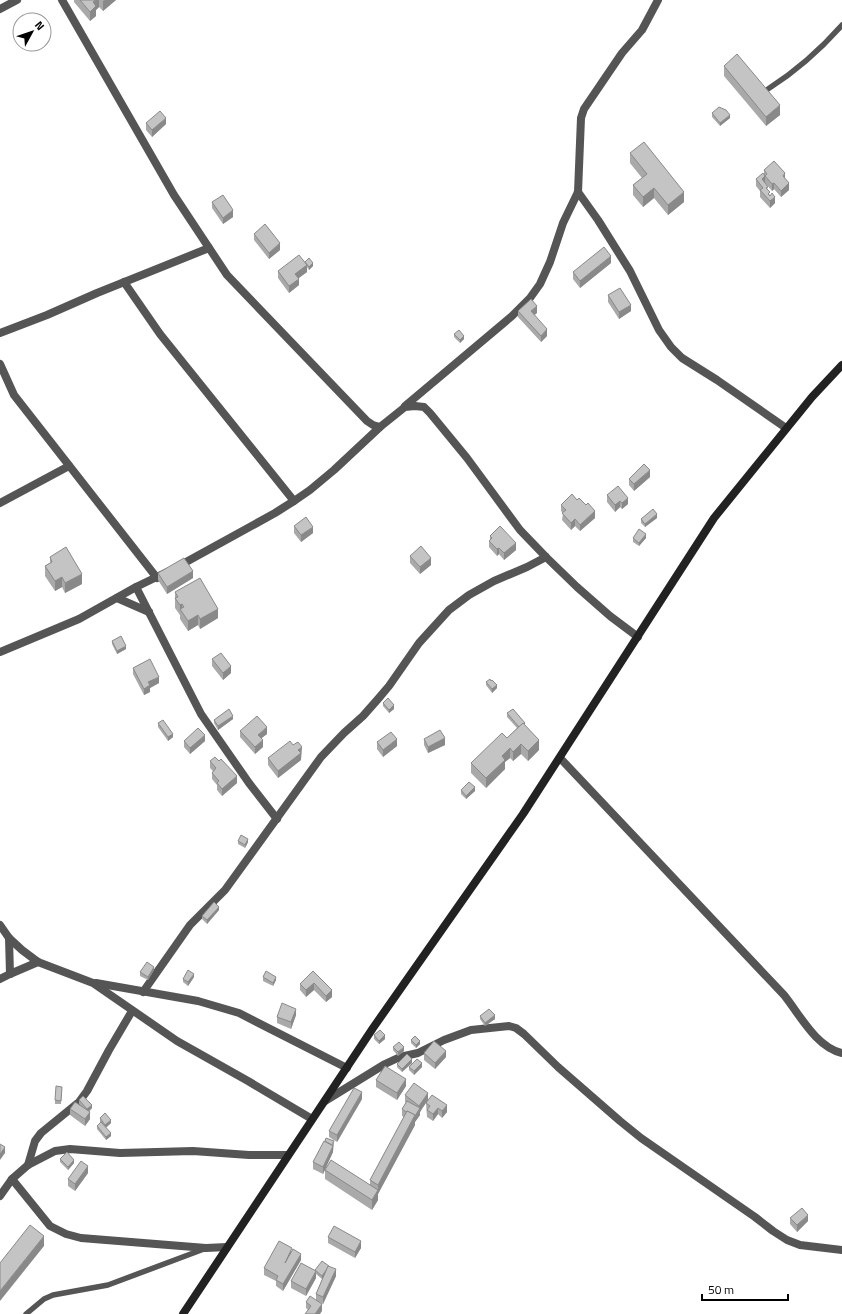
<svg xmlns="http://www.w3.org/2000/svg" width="842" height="1314" viewBox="0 0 842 1314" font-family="'Titillium Web',sans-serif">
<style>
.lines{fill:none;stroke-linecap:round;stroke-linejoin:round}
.lane{stroke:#555;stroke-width:5.5}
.street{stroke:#555;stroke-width:8}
.secondary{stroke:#222;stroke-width:8}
.wall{fill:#a9a9a9}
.shaded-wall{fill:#898989}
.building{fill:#c4c4c4;stroke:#898989}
</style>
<rect width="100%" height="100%" fill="#fff"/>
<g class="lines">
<g class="lane">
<path d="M768,89C796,71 820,50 842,25"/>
<path d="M26,1314L44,1299L53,1295L108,1285L204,1249"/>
</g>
<g class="street">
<path d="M62,0L174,195L227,275L367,421L373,425L380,427L405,407L415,406L424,407L430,413L467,458L520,530L546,557L577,587L610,616L638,637"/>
<path d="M0,9L17,0"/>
<path d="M578,192L598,220L630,271L659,330L671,347L682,358L717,380L786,428"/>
<path d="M124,282L160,334L294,501"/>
<path d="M0,333L47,315L97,293L209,248"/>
<path d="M0,364L14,395L157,578"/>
<path d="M405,406L512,316L530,298L540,284L550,262L563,223L578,192L581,118L584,109L622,53L642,30L658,0"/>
<path d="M0,503L69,466"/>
<path d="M177,567L275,513L294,501L310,490L334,470L380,427"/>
<path d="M136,587L201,714L249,783L277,819"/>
<path d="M117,598L149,612"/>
<path d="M0,652L79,619L136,587L167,572"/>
<path d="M560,758L784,995C800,1015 816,1047 842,1053"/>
<path d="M0,925L9,938L22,950L38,962L93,983L177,1041L248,1081L312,1119"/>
<path d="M9,938L10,974"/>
<path d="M0,979L10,974L38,962"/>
<path d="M96,983L198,1001L239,1013L347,1068"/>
<path d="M143,992L190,925L225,890L321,757L344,733L363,716L378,699L389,686L419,643L449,610L469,595L494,581L527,567L546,557"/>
<path d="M325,1101L385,1064L400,1057L418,1053L444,1040L471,1030L509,1026L516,1028L524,1034L558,1067L620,1121L641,1138L755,1217L773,1231L787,1240L800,1245L842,1250"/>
<path d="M28,1165L35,1141L41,1133L79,1102L87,1091L109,1050L132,1011"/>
<path d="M12,1179L50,1226L66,1234L81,1238L206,1248L227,1247"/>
<path d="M0,1196L12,1179L28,1165L55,1151L70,1149L120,1153L193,1151L249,1155H288"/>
</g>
<path class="secondary" d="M183,1314L373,1028L523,814L714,518L812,397L842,365"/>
</g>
<g class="wall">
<path d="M74,0H116L103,11L99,7L96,10V16L90,21L74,2Z"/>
<path d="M724,66L780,115L766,126L724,76Z"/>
<path d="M712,113L730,118L720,126L712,117Z"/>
<path d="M146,123L166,124L152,137L146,130Z"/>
<path d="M630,153L684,202L668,215L654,198L643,207L633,195V185L642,178L630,163Z"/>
<path d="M764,170L785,179L789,190L781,197L774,189L772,191L766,184L770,196L775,203L770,208L760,197V191L756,186V179L764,174Z"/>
<path d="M212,202L233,217L223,224L212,208Z"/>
<path d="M254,234L280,250L269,259L254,240Z"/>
<path d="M305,262L313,266L309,270L307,267V272L298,278L299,285L289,293L278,278V271L305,263Z"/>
<path d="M611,263L580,288L573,279V272Z"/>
<path d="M608,295L631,311L619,319L608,302Z"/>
<path d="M518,311L537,313L534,315L547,336L541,342L518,317Z"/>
<path d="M454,334L464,339L460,343L454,337Z"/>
<path d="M650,477L634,491L629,485V479Z"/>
<path d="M607,495L628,504L622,509L620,507L615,512L607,502Z"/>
<path d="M577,500L586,505L595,518L580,531L575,526L571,530L562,520L563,513L561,511V505Z"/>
<path d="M657,518L645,527L641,523V519Z"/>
<path d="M294,526L313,533L301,542L294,533Z"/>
<path d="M490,536L516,550L504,560L499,554L497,556L489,547V541L490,540Z"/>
<path d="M633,538H646L639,546L633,542Z"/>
<path d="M410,556L431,565L420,574L410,563Z"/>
<path d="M50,557L82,584L65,593L62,587L55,591L45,576V566L50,563Z"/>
<path d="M158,573L193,578L167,594L158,580Z"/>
<path d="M175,592L218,618L200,629L198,625L188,631L180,619V615L175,608Z"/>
<path d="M112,641L126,649L117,654L112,644Z"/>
<path d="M212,659L231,673L223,680L212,666Z"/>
<path d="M133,668L159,683L150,688V692L144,695L133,674Z"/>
<path d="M491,681L497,688L492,693L486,685V682Z"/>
<path d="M383,703L394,709L389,713L383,706Z"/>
<path d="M507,713L525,726L539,750L528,761L521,754L513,761L510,758L505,762V769L486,788L471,773V763L507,738L517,728L507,717Z"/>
<path d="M233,719L218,730L214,723V720Z"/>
<path d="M158,723L173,737L168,741L158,727Z"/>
<path d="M240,731L267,734L261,738L263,747L255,754L240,737Z"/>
<path d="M424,739L445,745L428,753L424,745Z"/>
<path d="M184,741H205L190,754L184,747Z"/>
<path d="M377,742L397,746L383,757L377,749Z"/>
<path d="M293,745L302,754H301V760L278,778L268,765V758Z"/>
<path d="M210,761L237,783L222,796L217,790V785L212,779V773L213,771L210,768Z"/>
<path d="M461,790L475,791L466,799L461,794Z"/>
<path d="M238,841L248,842L245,848L238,844Z"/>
<path d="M219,910L207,924L202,919V916Z"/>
<path d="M154,970L148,980L140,976V972Z"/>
<path d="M313,971L332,997L326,1002L314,990L306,997L300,990V984Z"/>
<path d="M194,977L188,986L183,982V979Z"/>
<path d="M263,977L276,980L273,986L263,981Z"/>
<path d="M296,1015L291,1029L277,1023V1017Z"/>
<path d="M480,1016L495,1019L485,1026L480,1019Z"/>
<path d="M374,1035L385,1039L379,1044L374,1039Z"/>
<path d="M411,1040L420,1044L416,1048L411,1043Z"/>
<path d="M393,1047L404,1051L398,1056L393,1050Z"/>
<path d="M424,1053L446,1057L435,1069L424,1060Z"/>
<path d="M412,1063L402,1072L397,1067V1064Z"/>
<path d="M409,1067H422L414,1075L409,1070Z"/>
<path d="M376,1080L406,1086L397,1100L376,1087Z"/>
<path d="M62,1090L61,1104H55V1100Z"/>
<path d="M428,1093L420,1112V1115L415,1122V1125L378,1194V1200L372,1210L325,1179V1170L323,1174L313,1169V1162L334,1145L333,1146V1152L325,1169L370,1185V1180L404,1117L402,1116V1109L406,1103L405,1102V1095Z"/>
<path d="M362,1099L337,1142L329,1137V1131Z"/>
<path d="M79,1100L92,1108L89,1112L90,1119L85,1126L70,1115V1109L81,1106L79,1104Z"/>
<path d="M426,1103L447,1112L442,1118L438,1114L433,1121L427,1117Z"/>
<path d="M100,1118L111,1123L106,1128L111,1136L106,1140L97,1129V1126L101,1123L100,1122Z"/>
<path d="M60,1159L74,1163L68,1170L60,1162Z"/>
<path d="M88,1173L75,1191L68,1186V1179Z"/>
<path d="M790,1218L808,1221L797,1232L790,1224Z"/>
<path d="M328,1237L361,1248L355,1258L328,1243Z"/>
<path d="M292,1251L301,1260L283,1291L276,1286V1281L264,1275V1268Z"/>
<path d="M329,1266L336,1276L323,1304L319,1302L322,1311L308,1310L306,1308V1302L316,1300V1294L324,1275L322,1279L316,1274V1278L306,1296L291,1288V1281L315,1270Z"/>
</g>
<g class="shaded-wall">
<path d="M96,0H99V7L96,10V16L90,21V12L93,2Z"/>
<path d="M105,0H116L103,11V1Z"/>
<path d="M780,105V115L766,126V117Z"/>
<path d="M730,115V118L720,126V123Z"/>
<path d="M166,118V124L152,137V130Z"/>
<path d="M785,173V180L783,176Z"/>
<path d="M765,176V183L762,179Z"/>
<path d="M774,183V189L772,191V184Z"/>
<path d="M789,183V190L781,197V191Z"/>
<path d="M654,188V198L643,207V197Z"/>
<path d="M684,192V202L668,215V205Z"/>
<path d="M775,197V203L770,208V201Z"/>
<path d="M233,210V217L223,224V218Z"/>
<path d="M280,243V250L269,259V253Z"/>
<path d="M611,256V263L580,288V281Z"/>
<path d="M313,263V266L309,270V267Z"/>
<path d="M307,265V272L295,281V274Z"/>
<path d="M299,279V285L289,293V286Z"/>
<path d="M631,305V311L619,319V312Z"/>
<path d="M537,306V313L531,318V311Z"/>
<path d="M547,329V336L541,342V336Z"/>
<path d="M464,336V339L460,343V340Z"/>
<path d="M650,470V477L634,491V484Z"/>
<path d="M628,498V504L622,509V503Z"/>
<path d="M620,501V507L615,512V505Z"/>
<path d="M595,511V518L580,531V525Z"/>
<path d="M657,514V518L645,527V524Z"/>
<path d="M575,519V526L571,530V523Z"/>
<path d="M313,527V533L301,542V535Z"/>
<path d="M646,534V538L639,546V543Z"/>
<path d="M516,543V550L504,560V553Z"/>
<path d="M499,548V554L497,556V549Z"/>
<path d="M431,558V565L420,574V567Z"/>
<path d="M193,571V578L167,594V587Z"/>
<path d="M82,574V584L65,593V583Z"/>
<path d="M62,577V587L55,591V581Z"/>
<path d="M182,604V612L180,609V615V605Z"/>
<path d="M218,609V618L200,629V619Z"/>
<path d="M198,615V625L188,631V621Z"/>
<path d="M126,646V649L117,654V651Z"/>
<path d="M231,666V673L223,680V673Z"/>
<path d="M159,677V683L150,688V692L144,695V689L148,682Z"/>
<path d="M497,685V688L492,693V689Z"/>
<path d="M394,705V709L389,713V710Z"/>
<path d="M233,716V719L218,730V726Z"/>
<path d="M267,727V734L258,741V735Z"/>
<path d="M173,734V737L168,741V737Z"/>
<path d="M205,735V741L190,754V748Z"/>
<path d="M445,738V745L428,753V747Z"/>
<path d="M397,739V746L383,757V750Z"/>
<path d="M263,740V747L255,754V747Z"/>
<path d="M539,740V750L528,761V751Z"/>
<path d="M521,744V754L513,761V752Z"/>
<path d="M302,747L301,760L278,778V771L298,750Z"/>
<path d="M510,748V758L505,762V769L486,788V778L502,756Z"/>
<path d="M237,776V783L222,796V789Z"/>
<path d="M475,787V791L466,799V796Z"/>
<path d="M248,839V842L245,848V845Z"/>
<path d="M219,907V910L207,924V920Z"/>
<path d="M154,967V970L148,980V977Z"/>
<path d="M194,974V977L188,986V982Z"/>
<path d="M276,977V980L273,986V983Z"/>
<path d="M314,983V990L306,997V990Z"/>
<path d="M332,990V997L326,1002V996Z"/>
<path d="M296,1009V1015L291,1029V1022Z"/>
<path d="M495,1015V1019L485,1026V1023Z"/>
<path d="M385,1035V1039L379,1044V1041Z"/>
<path d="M420,1041V1044L416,1048V1045Z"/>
<path d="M404,1047V1051L398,1056V1052Z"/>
<path d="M446,1051V1057L435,1069V1063Z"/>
<path d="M412,1059V1063L402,1072V1069Z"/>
<path d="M422,1063V1067L414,1075V1071Z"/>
<path d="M406,1079V1086L397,1100V1093Z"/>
<path d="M362,1092V1099L337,1142V1135Z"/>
<path d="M428,1093V1100L420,1112V1115L415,1122V1125L378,1194V1200L372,1210V1200L378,1190V1185L415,1115L419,1109V1106Z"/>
<path d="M92,1105V1108L87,1113V1109Z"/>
<path d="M447,1105V1112L442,1118V1111Z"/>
<path d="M438,1108V1114L433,1121V1114Z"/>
<path d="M90,1112V1119L85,1126V1119Z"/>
<path d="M111,1120V1123L105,1128V1125Z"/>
<path d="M111,1133V1136L106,1140V1137Z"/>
<path d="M334,1141L333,1152L323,1174V1167Z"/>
<path d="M5,1147V1153L0,1160V1154Z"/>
<path d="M74,1160V1163L68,1170V1167Z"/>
<path d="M88,1166V1173L75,1191V1184Z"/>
<path d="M808,1215V1221L797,1232V1225Z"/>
<path d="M44,1236V1246L0,1301V1291Z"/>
<path d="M361,1241V1248L355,1258V1252Z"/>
<path d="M301,1254V1260L283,1291V1284Z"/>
<path d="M329,1266V1269L322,1279V1276Z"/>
<path d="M336,1269V1276L323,1304V1297Z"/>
<path d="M316,1271V1278L306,1296V1289Z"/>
<path d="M322,1304V1311L320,1314H315Z"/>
</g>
<g class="building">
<path d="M80,0H96L93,2L96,6L90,12Z"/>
<path d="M737,54L780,105L766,117L724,66Z"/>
<path d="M719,107L726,110L730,115L720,123L712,113Z"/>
<path d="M160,111L166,118L152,130L146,123Z"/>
<path d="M644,142L684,192L668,205L654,188L643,197L633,185L647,174L630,153Z"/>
<path d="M774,161L785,173L783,176L789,183L781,191L774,183L772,184L765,176L767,174L764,170Z"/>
<path d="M763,173L765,176L762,179L768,187L766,188L770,192L768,194L770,196L772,193L775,197L770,201L760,190L763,188L756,179Z"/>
<path d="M223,195L233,210L223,218L212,202Z"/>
<path d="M265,224L280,243L269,253L254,234Z"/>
<path d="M604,247L611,256L580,281L573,272Z"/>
<path d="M299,255L307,265L295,274L299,279L289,286L278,271Z"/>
<path d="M309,258L313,263L309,267L305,262Z"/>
<path d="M620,288L631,305L619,312L608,295Z"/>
<path d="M531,299L537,306L531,311L547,329L541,336L518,311Z"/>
<path d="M459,330L464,336L460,340L454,334Z"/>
<path d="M644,464L650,470L634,484L629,479Z"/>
<path d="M618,486L628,498L622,503L620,501L615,505L607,495Z"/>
<path d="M572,494L577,500L579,498L586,505L588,503L595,511L580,525L575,519L571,523L562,513L566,510L561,505Z"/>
<path d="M653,509L657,514L645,524L641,519Z"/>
<path d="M306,517L313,527L301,535L294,526Z"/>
<path d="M500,526L516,543L504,553L499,548L497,549L489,541L492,538L490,536Z"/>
<path d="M639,529L646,534L639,543L633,538Z"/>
<path d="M421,546L431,558L420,567L410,556Z"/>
<path d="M66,547L82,574L65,583L62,577L55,581L45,566L52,562L50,557Z"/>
<path d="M184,558L193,571L167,587L158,573Z"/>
<path d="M200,578L218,609L200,619L198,615L188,621L180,609L184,607L182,604L180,605L175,598L178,597L175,592Z"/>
<path d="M121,636L126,646L117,651L112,641Z"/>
<path d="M221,653L231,666L223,673L212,659Z"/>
<path d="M150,659L159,677L148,682L150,685L144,689L133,668Z"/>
<path d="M490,679L491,681L492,680L497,685L492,689L486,682Z"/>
<path d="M388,698L394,705L389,710L383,703Z"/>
<path d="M229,709L233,716L218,726L214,720Z"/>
<path d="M513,709L525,723L524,724L523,723L519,727L507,713Z"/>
<path d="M257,716L267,727L258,735L263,740L255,747L240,731Z"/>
<path d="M163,720L173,734L168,737L158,723Z"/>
<path d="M523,723L539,740L528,751L521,744L513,752L510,748L502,756L505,760L486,778L471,763L502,733L507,738Z"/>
<path d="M198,728L205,735L190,748L184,741Z"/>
<path d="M440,730L445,738L428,747L424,739Z"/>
<path d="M391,732L397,739L383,750L377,742Z"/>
<path d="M290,741L293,745L298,742L302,747L298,750L301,753L278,771L268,758Z"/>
<path d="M215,757L219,761L221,759L237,776L222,789L217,783L219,781L212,773L216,768L210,761Z"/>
<path d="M469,782L475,787L466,796L461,790Z"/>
<path d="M241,835L248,839L245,845L238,841Z"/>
<path d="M214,902L219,907L207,920L202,916Z"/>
<path d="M147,962L154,967L148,977L140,972Z"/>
<path d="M188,970L194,974L188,982L183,979Z"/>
<path d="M266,971L276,977L273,983L263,977Z"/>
<path d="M313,971L332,990L326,996L314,983L306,990L300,984Z"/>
<path d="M282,1003L296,1009L291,1022L277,1017Z"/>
<path d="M489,1009L495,1015L485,1023L480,1016Z"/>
<path d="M380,1030L385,1035L379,1041L374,1035Z"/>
<path d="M415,1036L420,1041L416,1045L411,1040Z"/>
<path d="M434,1041L446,1051L435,1063L424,1053Z"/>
<path d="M399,1042L404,1047L398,1052L393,1047Z"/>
<path d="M407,1054L412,1059L402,1069L397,1064Z"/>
<path d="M417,1059L422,1063L414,1071L409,1067Z"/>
<path d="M385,1066L406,1079L397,1093L376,1080Z"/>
<path d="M414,1083L428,1093L419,1106L405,1095Z"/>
<path d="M56,1086L62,1087L61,1101L55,1100Z"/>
<path d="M354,1088L362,1092L337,1135L329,1131Z"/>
<path d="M432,1095L447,1105L442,1111L438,1108L433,1114L427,1110L430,1106L426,1103Z"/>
<path d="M83,1096L92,1105L87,1109L79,1100Z"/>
<path d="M407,1101L420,1108L415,1116V1115L407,1111L406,1112L402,1109Z"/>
<path d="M75,1102L90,1112L85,1119L70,1109Z"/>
<path d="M407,1111L415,1115L378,1185L370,1180Z"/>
<path d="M105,1113L111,1120L105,1125L100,1118Z"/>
<path d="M101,1122L111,1133L106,1137L97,1126Z"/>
<path d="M326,1138L334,1141L332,1145L325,1141Z"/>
<path d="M324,1141L333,1146L323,1167L313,1162Z"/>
<path d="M0,1144L5,1147L0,1154Z"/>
<path d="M67,1152L74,1160L68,1167L60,1159Z"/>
<path d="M331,1160L378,1190L372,1200L325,1170Z"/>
<path d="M81,1161L88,1166L75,1184L68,1179Z"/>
<path d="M802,1208L808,1215L797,1225L790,1218Z"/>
<path d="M30,1225L44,1236L0,1291V1263Z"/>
<path d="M334,1226L361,1241L355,1252L328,1237Z"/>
<path d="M279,1241L292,1248L285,1263L293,1249L301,1254L283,1284L276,1280L278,1276L264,1268Z"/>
<path d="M322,1261L329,1266L322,1276L315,1270Z"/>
<path d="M301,1263L316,1271L306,1289L291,1281Z"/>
<path d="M328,1266L336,1269L323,1297L316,1294Z"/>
<path d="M310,1296L322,1304L315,1314H305L311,1306L306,1302Z"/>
</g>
<g transform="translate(32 32) rotate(50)"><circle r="19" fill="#ffffff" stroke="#999999"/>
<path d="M0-3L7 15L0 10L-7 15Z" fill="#000000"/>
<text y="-6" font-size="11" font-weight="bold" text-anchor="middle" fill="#000000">N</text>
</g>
<path d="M702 1294v6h86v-6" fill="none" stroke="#000000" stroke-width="2"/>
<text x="708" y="1294" font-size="12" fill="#000000" stroke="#ffffff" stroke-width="3" paint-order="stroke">50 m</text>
</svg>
